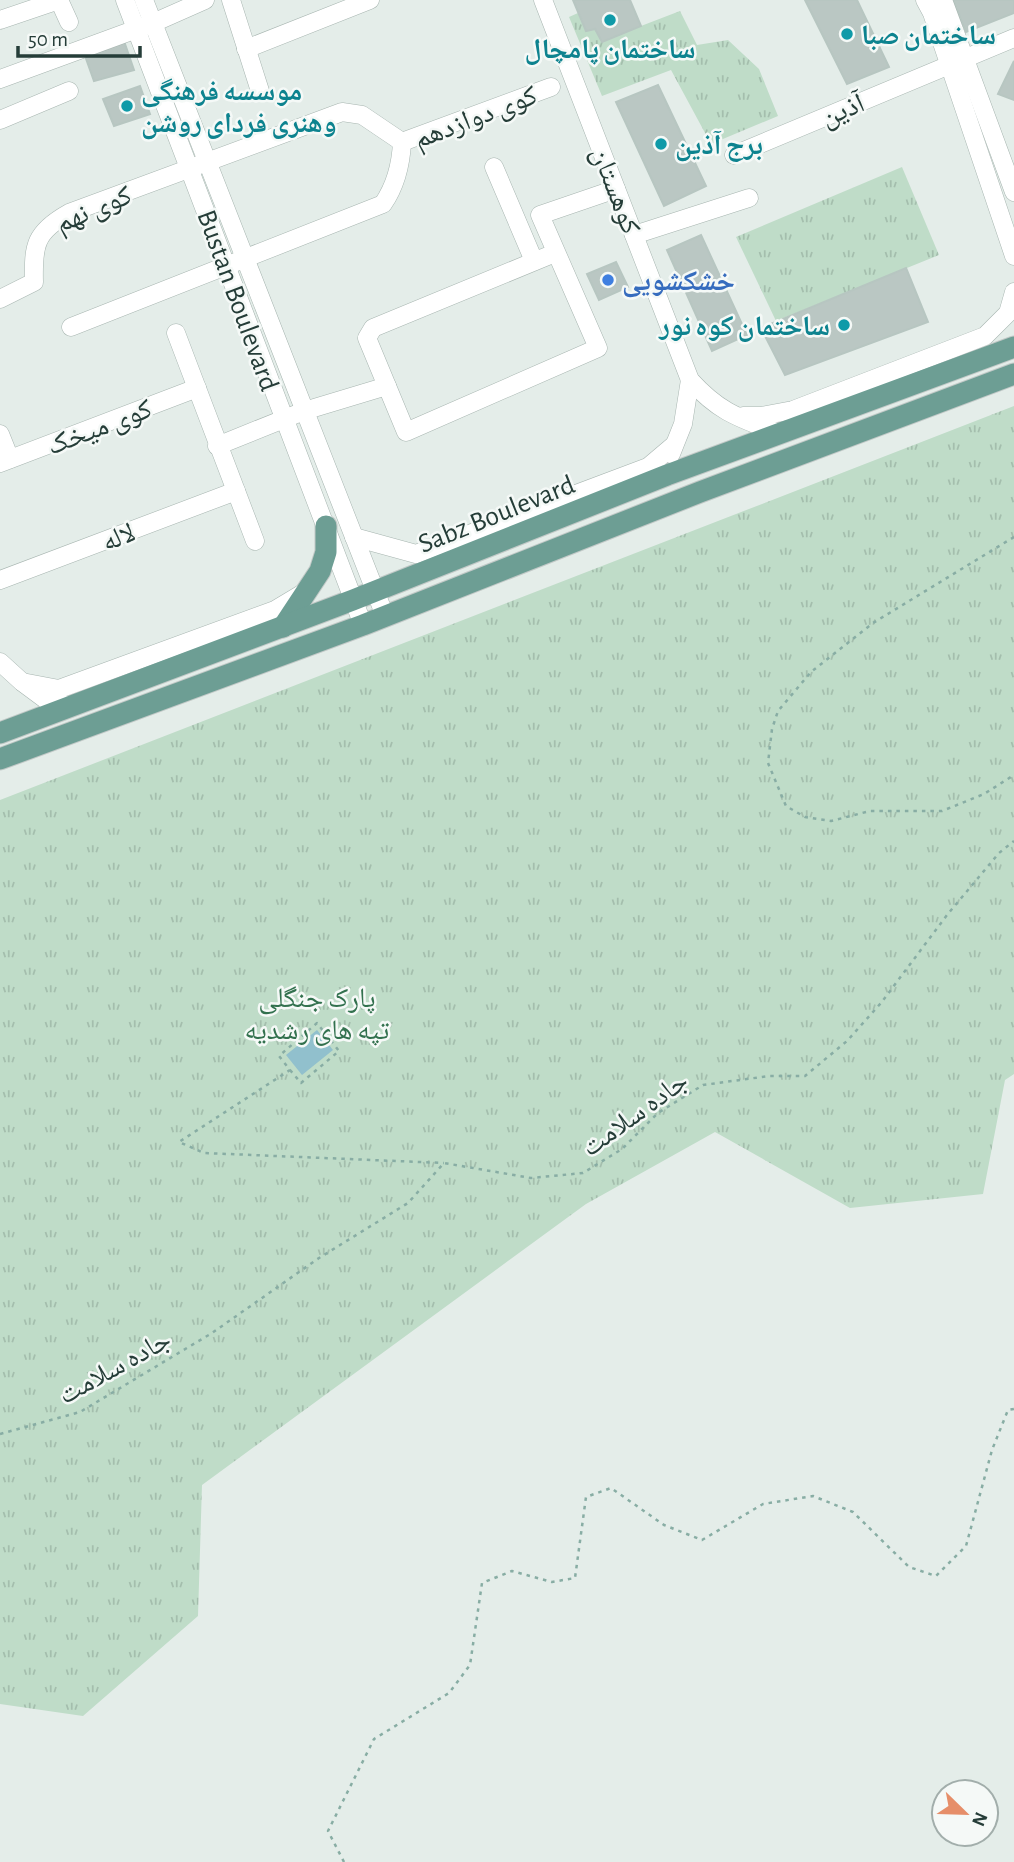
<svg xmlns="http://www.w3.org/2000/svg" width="1014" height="1862" viewBox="0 0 1014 1862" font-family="'Alegreya Sans','Noto Naskh Arabic',sans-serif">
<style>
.grass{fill:url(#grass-tufts)}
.water{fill:#91c0cd}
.building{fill:#bac7c3;stroke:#b7c6c1;stroke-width:2}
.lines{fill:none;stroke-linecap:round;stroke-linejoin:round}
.minor-casing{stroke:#a7b5b0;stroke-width:19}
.major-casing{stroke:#c2c9c7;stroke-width:23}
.path{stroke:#88ada4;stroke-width:2.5;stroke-dasharray:3.5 5;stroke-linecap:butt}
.minor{stroke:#fff;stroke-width:18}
.major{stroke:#6d9e94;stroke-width:21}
.culture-dot{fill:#0f9aa8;stroke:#f5f9f7;stroke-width:2.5}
.shop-dot{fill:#3f7fe0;stroke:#f5f9f7;stroke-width:2.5}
.labels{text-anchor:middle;stroke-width:5;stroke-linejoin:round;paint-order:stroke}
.culture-label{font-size:28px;font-weight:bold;fill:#0d838f;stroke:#f5f9f7;text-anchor:start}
.street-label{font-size:28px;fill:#253d38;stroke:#f5f9f7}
.shop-label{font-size:28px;font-weight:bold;fill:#366cbe;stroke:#f5f9f7;text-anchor:start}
.park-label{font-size:28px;fill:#32714e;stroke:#f5f9f7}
</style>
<defs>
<pattern id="grass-tufts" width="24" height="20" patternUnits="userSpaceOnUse" patternTransform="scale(1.75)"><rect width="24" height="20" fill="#bfdcc8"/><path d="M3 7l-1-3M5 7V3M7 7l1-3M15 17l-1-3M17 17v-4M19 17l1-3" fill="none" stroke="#a4bead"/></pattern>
</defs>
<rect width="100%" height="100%" fill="#e4ede9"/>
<g class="grass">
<path d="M680,11L697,45L728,40L759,69L778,116L711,144L671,70L602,96L569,17L578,13L586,31L595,29L602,41Z"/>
<path d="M902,167L939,255L776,321L736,237Z"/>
<path d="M1014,406V1074L1005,1080L983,1194L850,1208L715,1132L586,1204L202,1485L198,1616L83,1716L0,1704V800Z"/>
</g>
<path class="water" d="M317,1030L333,1050L302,1075L286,1055Z"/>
<g class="building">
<path d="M573,0H630L641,26L602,42L595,29L586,31Z"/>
<path d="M805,0H857L889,67L847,84Z"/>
<path d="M953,0H1014V13L966,32Z"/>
<path d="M124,41L134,70L94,81L84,53Z"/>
<path d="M1014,61V100L998,94Z"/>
<path d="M658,85L706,186L664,206L616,102Z"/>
<path d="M140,86L150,114L114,126L103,99Z"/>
<path d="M701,235L747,335L712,351L667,250Z"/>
<path d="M616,262L628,287L599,300L587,274Z"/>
<path d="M906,268L928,322L785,375L761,328Z"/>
</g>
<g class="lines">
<g class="minor-casing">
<g id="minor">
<path d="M59,0L69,22"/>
<path d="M125,0L363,625"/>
<path d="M144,0L385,616"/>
<path d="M231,0L260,91"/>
<path d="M543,0L690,380C720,413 739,418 779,433"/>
<path d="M925,0L932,13L1014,256"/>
<path d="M943,0L1014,192"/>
<path d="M0,20L59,0"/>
<path d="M246,49L370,0"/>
<path d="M0,79L153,23L205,0"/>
<path d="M0,120L69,91"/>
<path d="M402,142L551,87"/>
<path d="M734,155L1014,38"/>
<path d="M494,167L534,261"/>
<path d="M634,235L749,198"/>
<path d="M555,253L373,328L367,338L406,432L598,348L540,215L616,189"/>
<path d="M0,299L34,282C33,245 35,232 69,213L342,112L362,115L402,142"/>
<path d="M71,327L383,204C396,185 401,164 402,142"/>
<path d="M176,333L255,541"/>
<path d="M743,416H761L793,410L985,336L1008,313L1014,292"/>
<path d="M0,434L10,459"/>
<path d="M217,446L304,411L387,386"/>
<path d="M671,454L683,424L690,380"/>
<path d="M0,463L197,388"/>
<path d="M354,537L416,554L648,467L674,445"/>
<path d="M0,580L236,491"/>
<path d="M0,662L22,682L49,702L70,706"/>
<path d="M22,682L59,689L275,610L305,592"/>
</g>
</g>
<g class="major-casing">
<g id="major">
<path d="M283,627L320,571L326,552V526"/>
<path d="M0,733L353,600L667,475L1014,347"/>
<path d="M0,759L363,625L700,492L1014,374"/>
</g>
</g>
<g class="path">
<path d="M1014,537L873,623L811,672L778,711L772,729L768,763L786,806L805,817L831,821L870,811H942L984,794L1014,775"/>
<path d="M290,1070L301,1083L339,1051L317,1023L279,1056L290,1070L179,1142L204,1153L444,1163"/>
<path d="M0,1434L80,1412L212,1333L319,1258L408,1203L444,1163L531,1178L583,1173L622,1149L658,1113L703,1085L769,1076H805L847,1041L881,1003L947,915L999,853L1014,841"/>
<path d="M344,1862L328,1831L374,1739L449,1693L470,1665L482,1583L512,1571L552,1582L575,1578L586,1497L611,1488L664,1525L702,1540L763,1504L813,1496L853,1512L909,1567L936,1576L966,1546L992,1450L1008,1410L1014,1409"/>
</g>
<use href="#minor" class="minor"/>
<use href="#major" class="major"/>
</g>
<g class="culture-dot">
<circle cx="610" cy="20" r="7"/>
<circle cx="847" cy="34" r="7"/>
<circle cx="127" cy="106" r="7"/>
<circle cx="661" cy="144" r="7"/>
<circle cx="844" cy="325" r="7"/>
</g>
<circle class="shop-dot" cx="608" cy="280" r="7"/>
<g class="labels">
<g class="culture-label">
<text x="861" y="44">ساختمان صبا</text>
<text x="610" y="58" text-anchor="middle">ساختمان پامچال</text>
<text x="141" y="100">موسسه فرهنگی<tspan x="141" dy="32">وهنری فردای روشن</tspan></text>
<text x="675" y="154">برج آذین</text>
<text x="830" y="335" text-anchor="end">ساختمان کوه نور</text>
</g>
<g class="street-label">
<text transform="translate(842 109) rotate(-23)" y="10">آذین</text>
<text transform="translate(475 116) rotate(-21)" y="10">کوی دوازدهم</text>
<text transform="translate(617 190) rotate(69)" y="10">کوهستان</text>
<text transform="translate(93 208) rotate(-23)" y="10">کوی نهم</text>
<text transform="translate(239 300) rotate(70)" y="10">Bustan Boulevard</text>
<text transform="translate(99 426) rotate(-21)" y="10">کوی میخک</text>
<text transform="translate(496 513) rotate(-22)" y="10">Sabz Boulevard</text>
<text transform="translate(118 536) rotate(-21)" y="10">لاله</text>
<text transform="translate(634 1113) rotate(-36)" y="10">جاده سلامت</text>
<text transform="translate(114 1366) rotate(-29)" y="10">جاده سلامت</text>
</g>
<g class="shop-label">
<text x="622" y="290">خشکشویی</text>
</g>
<g class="park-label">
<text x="317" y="1007">پارک جنگلی<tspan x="317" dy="32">تپه های رشدیه</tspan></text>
</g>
</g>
<g transform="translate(965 1813) rotate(113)"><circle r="33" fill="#f5f9f7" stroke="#a2aeab" stroke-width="2"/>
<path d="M0-5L12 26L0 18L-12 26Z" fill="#e68e69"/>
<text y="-10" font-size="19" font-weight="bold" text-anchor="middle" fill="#253d38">N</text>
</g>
<path d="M18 46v10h122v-10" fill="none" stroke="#253d38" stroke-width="3.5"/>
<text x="28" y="46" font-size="21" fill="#253d38" stroke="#f5f9f7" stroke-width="5" paint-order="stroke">50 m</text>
</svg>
